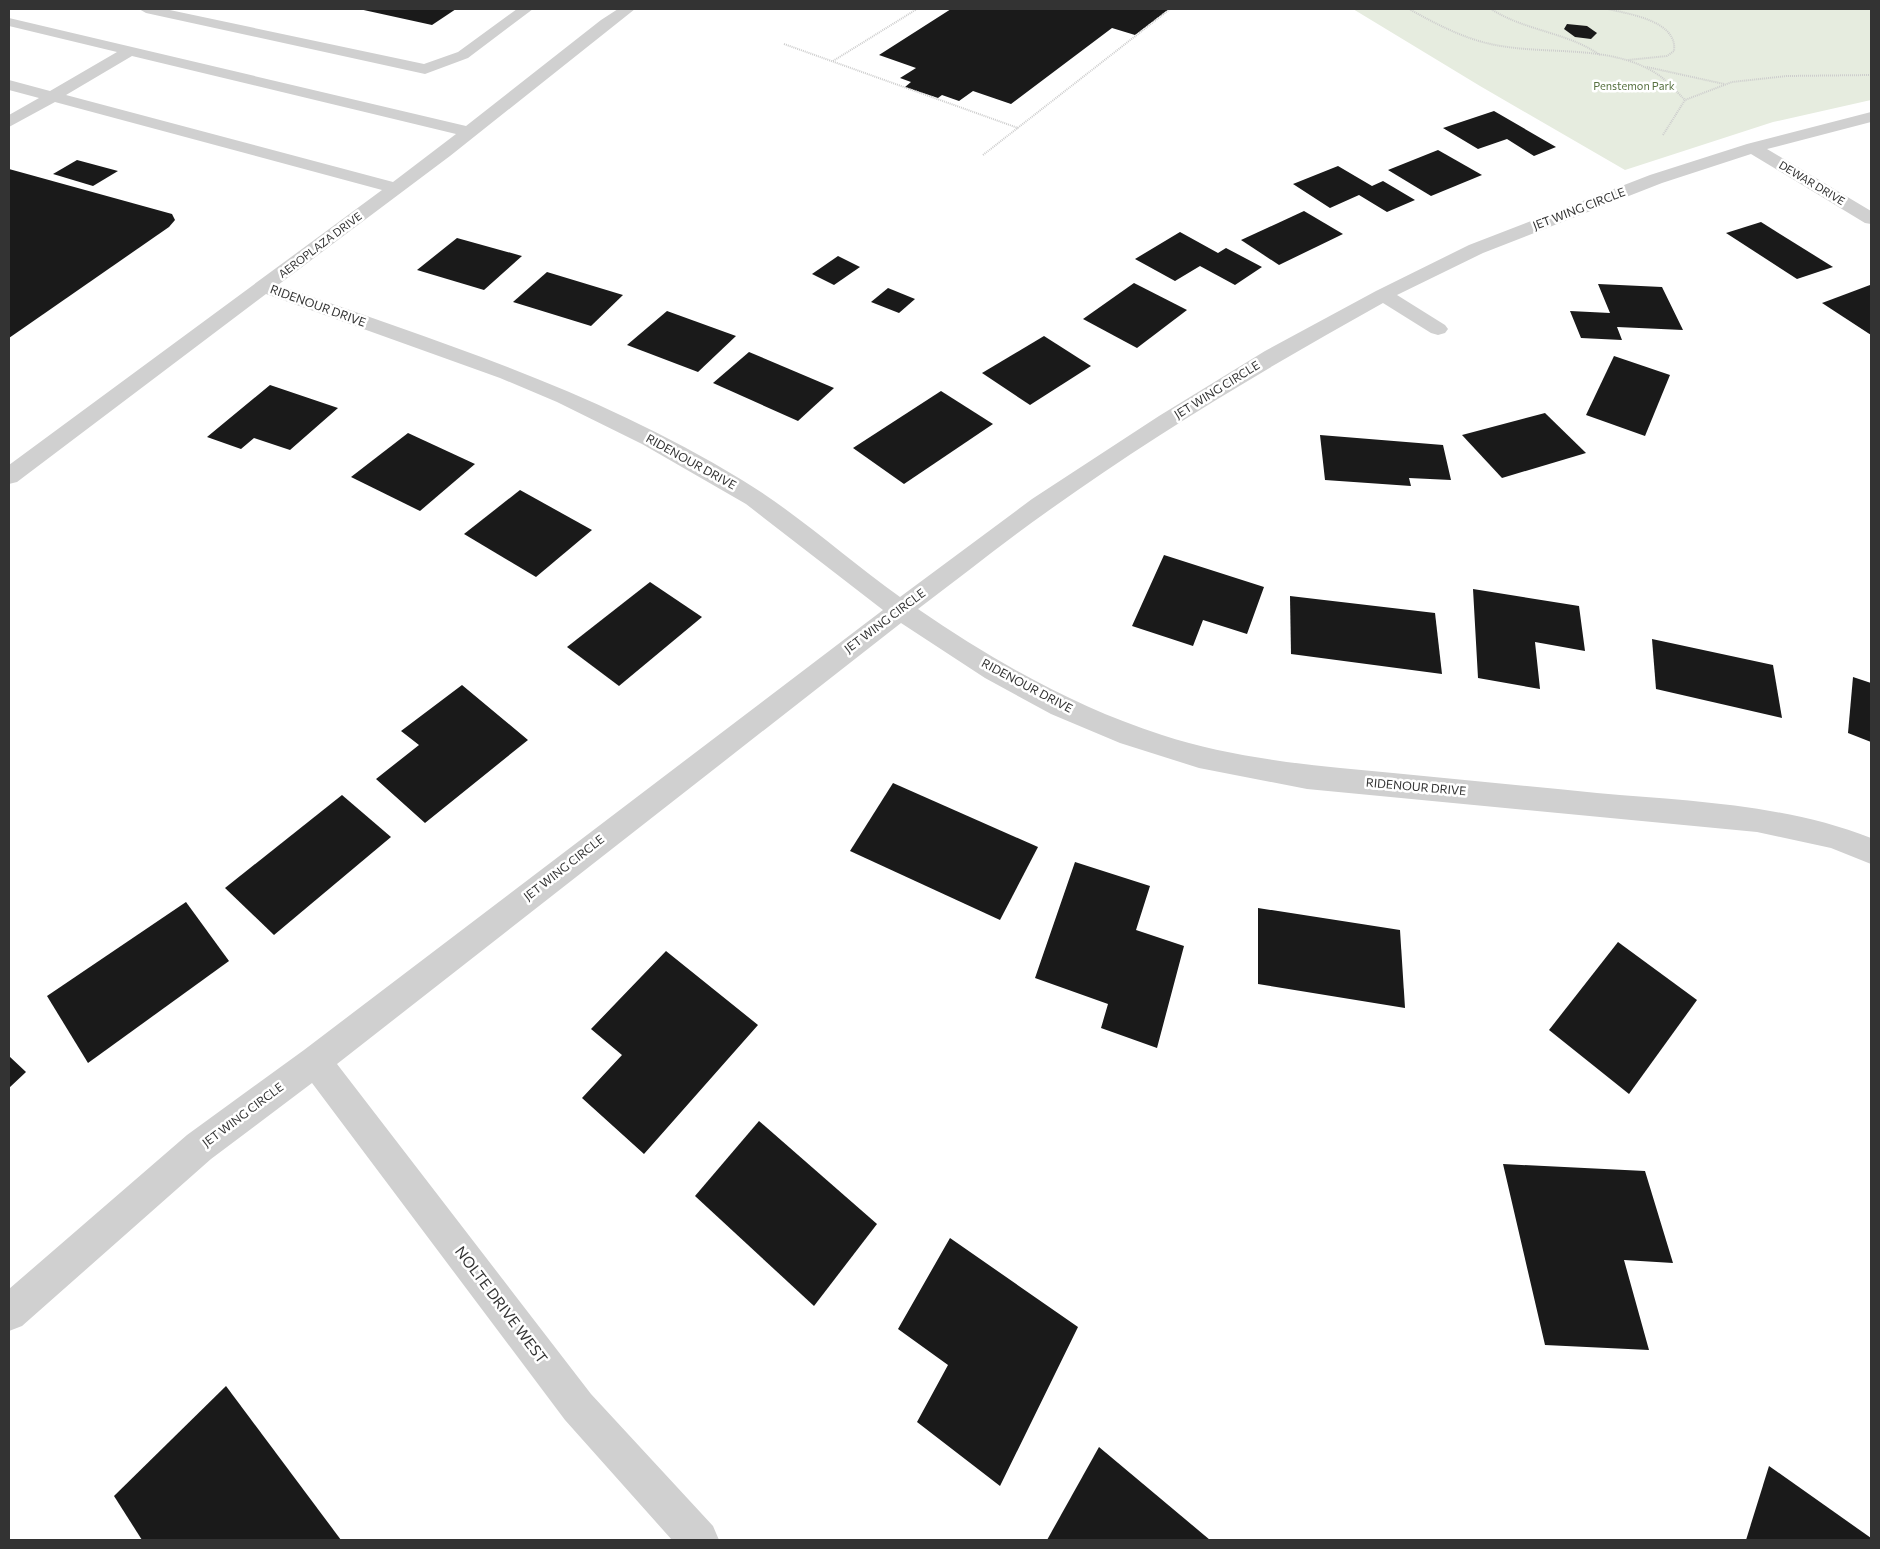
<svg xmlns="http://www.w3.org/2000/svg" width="1880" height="1549" viewBox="0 0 1880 1549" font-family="Commissioner,sans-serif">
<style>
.green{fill:#e6ecdf}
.building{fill:#1a1a1a}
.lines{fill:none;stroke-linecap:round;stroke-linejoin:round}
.path{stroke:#cdcdcd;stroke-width:2;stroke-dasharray:1 1;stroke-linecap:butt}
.minor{fill:#d0d0d0;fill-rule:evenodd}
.labels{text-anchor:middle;stroke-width:5;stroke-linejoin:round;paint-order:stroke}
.far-park-label{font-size:11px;fill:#56703f;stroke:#fff}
.far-street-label{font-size:11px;fill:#333;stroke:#fff}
.street-label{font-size:12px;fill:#333;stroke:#fff}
.near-street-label{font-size:15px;fill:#333;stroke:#fff}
</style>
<rect width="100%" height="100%" fill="#fff"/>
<path class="green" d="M1353,9H1871V100L1773,122L1625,170L1480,86Z"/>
<g class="building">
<path d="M359,9H456L432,25Z"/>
<path d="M951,9H1169L1135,35L1112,28L1011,104L973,91L959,101L942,95L938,98L905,87L911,82L900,78L916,68L879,55Z"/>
<path d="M1567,24L1587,26L1597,33L1591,39L1575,37L1564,29Z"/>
<path d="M1494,111L1556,147L1534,156L1507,139L1478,149L1443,128Z"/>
<path d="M1438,150L1482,175L1431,196L1388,170Z"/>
<path d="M77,160L118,171L93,186L53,174Z"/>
<path d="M1338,166L1372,186L1383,181L1415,200L1387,212L1359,195L1330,208L1293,184Z"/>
<path d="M9,169L172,214L175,220L169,227L9,338Z"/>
<path d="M1304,211L1343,234L1279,265L1241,240Z"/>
<path d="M1761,222L1833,267L1797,279L1726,233Z"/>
<path d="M1180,232L1218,253L1226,248L1262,267L1235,285L1200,266L1175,281L1135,259Z"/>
<path d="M457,238L522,256L484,290L417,270Z"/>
<path d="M838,256L860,267L834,285L812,274Z"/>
<path d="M547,272L623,295L591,326L513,302Z"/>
<path d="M1134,283L1187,310L1137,348L1083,319Z"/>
<path d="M1598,284L1662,287L1683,330L1617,327L1622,340L1581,338L1570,311L1610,313Z"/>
<path d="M1870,285L1871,335L1822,303Z"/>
<path d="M888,288L915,299L899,313L871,302Z"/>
<path d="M667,311L736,336L698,372L627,345Z"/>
<path d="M1044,336L1091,366L1030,405L982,373Z"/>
<path d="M749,352L834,388L798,421L713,383Z"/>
<path d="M1614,356L1670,375L1645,436L1586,415Z"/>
<path d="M270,385L338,408L290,450L254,438L241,449L207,437Z"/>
<path d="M941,391L993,424L904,484L853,448Z"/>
<path d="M1545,413L1586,453L1502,478L1462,435Z"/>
<path d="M408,433L475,464L420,511L351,477Z"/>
<path d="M1320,435L1443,445L1451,480L1409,478L1411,486L1325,480Z"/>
<path d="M520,490L592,530L536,577L464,534Z"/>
<path d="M1164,555L1264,587L1247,634L1203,620L1193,646L1132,626Z"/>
<path d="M650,582L702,617L619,686L567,647Z"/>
<path d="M1473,589L1579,606L1585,651L1535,642L1540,689L1478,678Z"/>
<path d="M1290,596L1435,613L1442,674L1291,654Z"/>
<path d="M1652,639L1773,665L1782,718L1656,689Z"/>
<path d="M1853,677L1871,683V742L1848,733Z"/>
<path d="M462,685L528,740L425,823L376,779L419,745L401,731Z"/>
<path d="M893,783L1038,847L1000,920L850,851Z"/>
<path d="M342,795L391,837L274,935L225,888Z"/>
<path d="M1075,862L1150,886L1136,930L1184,946L1157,1048L1101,1028L1108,1004L1035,978Z"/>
<path d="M186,902L229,961L88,1063L47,996Z"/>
<path d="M1258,908L1400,930L1405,1008L1258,984Z"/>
<path d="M1618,942L1697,1000L1629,1094L1549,1030Z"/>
<path d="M666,951L758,1025L644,1154L582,1098L622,1055L591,1029Z"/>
<path d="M9,1056L26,1072L9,1088Z"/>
<path d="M759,1121L877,1224L814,1306L695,1196Z"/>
<path d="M1503,1164L1645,1171L1673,1263L1624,1260L1649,1350L1545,1345Z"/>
<path d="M950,1238L1078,1327L1000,1486L917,1422L948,1365L898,1329Z"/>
<path d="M226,1386L341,1540H142L114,1496Z"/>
<path d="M1099,1447L1210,1540H1047Z"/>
<path d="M1769,1466L1871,1538V1540H1746Z"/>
</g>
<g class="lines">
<g class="path">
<path d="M1409,9C1438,25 1468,41 1501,46C1553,55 1614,44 1660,76C1669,83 1677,92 1685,100"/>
<path d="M1446,9H1461"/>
<path d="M1491,9C1525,31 1567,32 1600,55"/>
<path d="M1608,9C1629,14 1678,21 1674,51L1667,56L1628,60"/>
<path d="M784,44L1018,128"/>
<path d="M833,61L917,9"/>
<path d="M1647,67L1724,84"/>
<path d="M1663,135L1685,100L1732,82L1787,76L1871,75"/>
<path d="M983,155L1170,9"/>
</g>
<g class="minor">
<path d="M139,9H165L424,64L458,52L517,9H533L468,58L425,74L146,13Z"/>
<path d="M618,9H635L450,156L278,285C437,341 597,391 742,480C798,514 847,559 900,597L1032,499L1159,416L1265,351L1376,291L1469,245L1650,175L1747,144L1871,112V122L1767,149L1871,211V224L1865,223L1751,154L1662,183L1483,253L1397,295L1445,325L1448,329L1445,333L1438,335L1431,333L1383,303C1268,367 1155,434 1048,511C1004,542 962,576 918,609C994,661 1074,707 1162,735C1236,759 1315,766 1393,773C1461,780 1529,786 1597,793C1689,801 1784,804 1871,838V864L1831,848L1757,832L1307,789L1199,768L1120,743L1051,714L985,678L901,623L337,1064L591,1394L713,1526L719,1540H672L565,1420L312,1083L211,1159L22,1326L9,1331V1289L187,1135L304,1050L883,610L746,504L642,444L557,402L500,378L266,294L17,482L9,484V465L382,190L55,102L9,127V115L39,98L9,90V80L50,91L117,52L9,26V18L466,126L601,20ZM132,56L456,134L393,182L66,95Z"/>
</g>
</g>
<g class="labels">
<g class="far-park-label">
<text x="1634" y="90">Penstemon Park</text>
</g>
<g class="far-street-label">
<text transform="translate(1812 183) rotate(31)" y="4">DEWAR DRIVE</text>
<text transform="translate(320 245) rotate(-37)" y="4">AEROPLAZA DRIVE</text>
</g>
<g class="street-label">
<text transform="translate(1579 209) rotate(-21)" y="4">JET WING CIRCLE</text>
<text transform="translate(318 306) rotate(20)" y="4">RIDENOUR DRIVE</text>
<text transform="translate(1217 390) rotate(-32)" y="4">JET WING CIRCLE</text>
<text transform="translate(691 462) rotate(29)" y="4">RIDENOUR DRIVE</text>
<text transform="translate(885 621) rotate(-37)" y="4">JET WING CIRCLE</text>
<text transform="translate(1027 686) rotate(28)" y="4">RIDENOUR DRIVE</text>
<text transform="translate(1416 787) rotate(5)" y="4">RIDENOUR DRIVE</text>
<text transform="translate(564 868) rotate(-38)" y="4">JET WING CIRCLE</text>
<text transform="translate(243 1115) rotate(-37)" y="4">JET WING CIRCLE</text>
</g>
<g class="near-street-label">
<text transform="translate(501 1305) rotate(53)" y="5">NOLTE DRIVE WEST</text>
</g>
</g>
<rect width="1880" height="1549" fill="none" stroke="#333333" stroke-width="20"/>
</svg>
